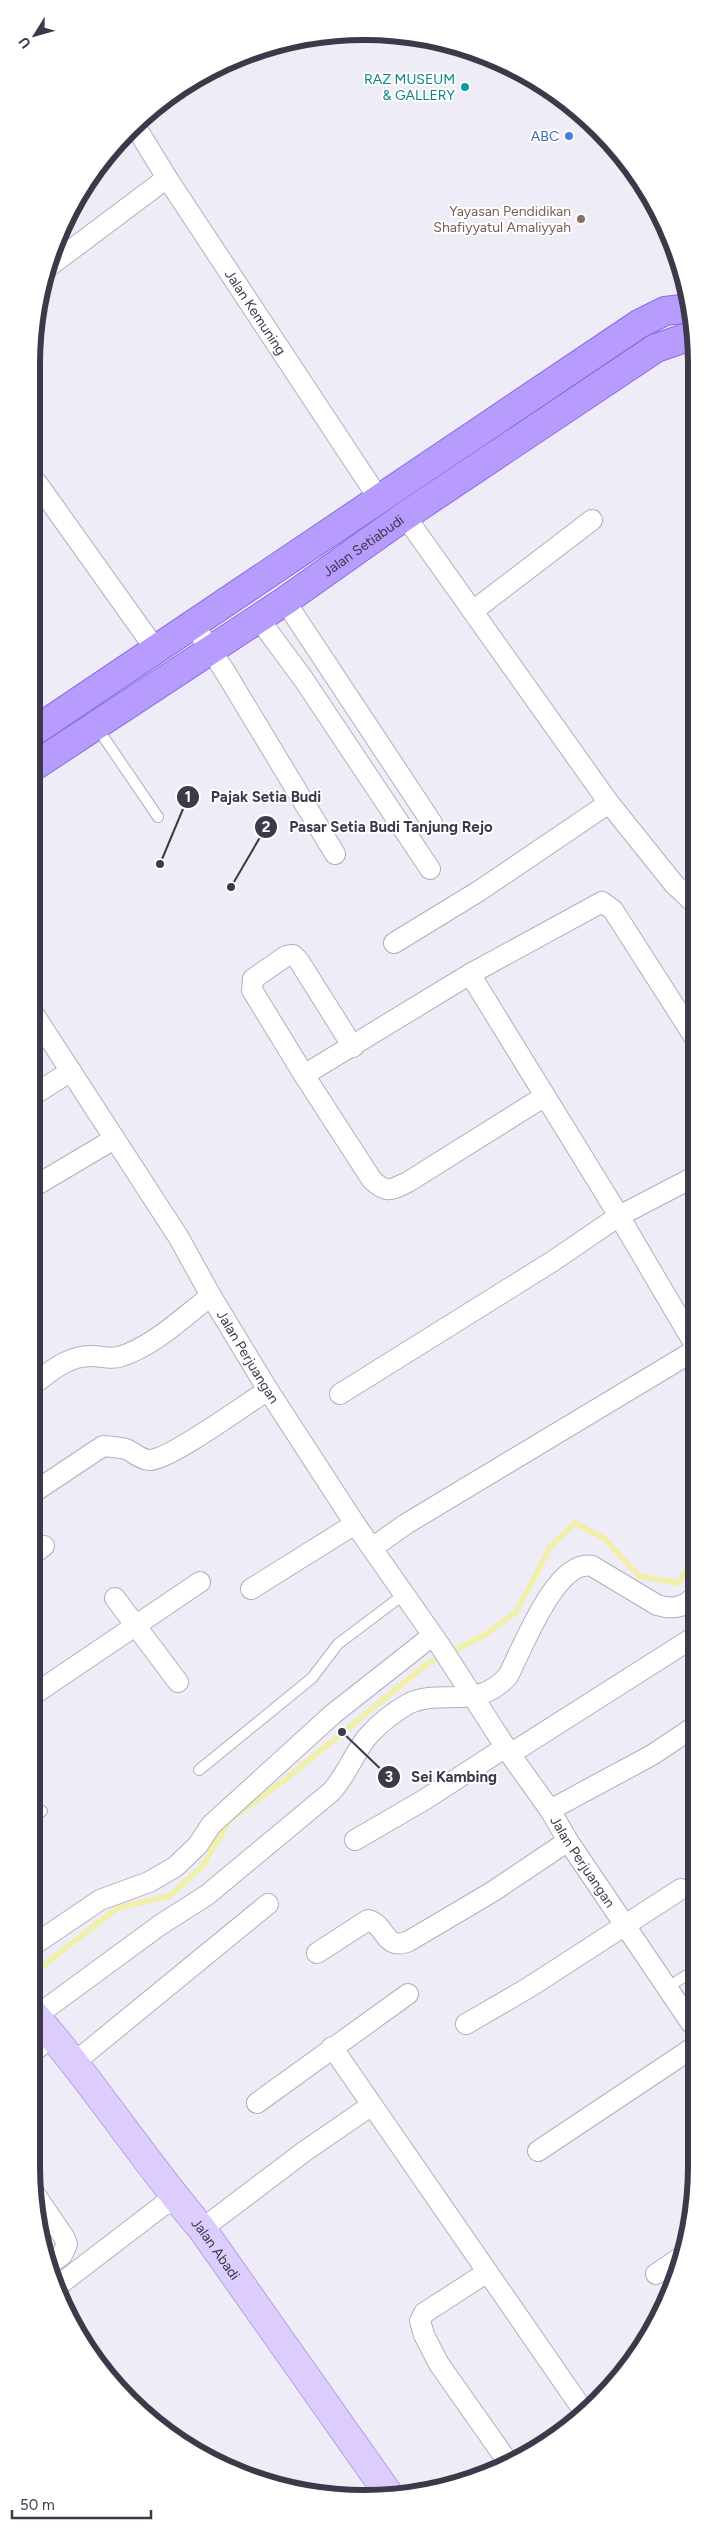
<svg xmlns="http://www.w3.org/2000/svg" width="728" height="2530" viewBox="0 0 728 2530" font-family="Figtree,sans-serif">
<style>
.lines{fill:none;stroke-linecap:round;stroke-linejoin:round}
.stream{stroke:#f2efa9;stroke-width:5.5}
.lane-casing{stroke:#b2aec2;stroke-width:12}
.street-casing{stroke:#b2aec2;stroke-width:22}
.secondary-casing{stroke:#b6a4e2;stroke-width:30}
.primary-casing{stroke:#8a6be5;stroke-width:30}
.lane{stroke:#fff;stroke-width:10}
.street{stroke:#fff;stroke-width:20}
.secondary{stroke:#ddcdff;stroke-width:28}
.primary{stroke:#b79cfe;stroke-width:28}
.culture-dot{fill:#0f9aa8;stroke:#fff;stroke-width:2}
.shop-dot{fill:#3f7fe0;stroke:#fff;stroke-width:2}
.education-dot{fill:#8d6e63;stroke:#fff;stroke-width:2}
.labels{text-anchor:middle;stroke-width:4;stroke-linejoin:round;paint-order:stroke}
.culture-label{font-size:14px;fill:#0d838f;stroke:#fff;text-anchor:end}
.shop-label{font-size:14px;fill:#366cbe;stroke:#fff;text-anchor:end}
.education-label{font-size:14px;fill:#785e54;stroke:#fff;text-anchor:end}
.street-label{font-size:14px;fill:#3c394b;stroke:#fff}
.rim{fill:none;stroke:#3c394b;stroke-width:6}
.leader{fill:none;stroke:#3c394b;stroke-width:2}
.callout-dot{fill:#3c394b;stroke:#fff;stroke-width:2}
.mark-label{font-size:15px;text-anchor:middle;font-weight:bold;fill:#fff}
.callout-label{font-size:15px;text-anchor:middle;font-weight:bold;fill:#3c394b;stroke:#fff;stroke-width:4;stroke-linejoin:round;paint-order:stroke}
</style>
<rect width="100%" height="100%" fill="#eeecf6"/>
<g class="lines">
<path class="stream" d="M32,1974L117,1908L169,1896L201,1868L230,1820L282,1782L427,1664L483,1636L516,1612L551,1546L575,1523L604,1538L639,1576L678,1583L692,1561"/>
<g class="lane-casing">
<g id="lane">
<path d="M96,726L158,817"/>
<path d="M199,1770L312,1678L338,1644L403,1595"/>
<path d="M32,1818L42,1811"/>
<path d="M666,1988L687,1975"/>
</g>
</g>
<g class="street-casing">
<g id="street">
<path id="s1" d="M134,124L167,178L379,499"/>
<path d="M47,268L167,178"/>
<path d="M37,483L156,650"/>
<path d="M405,516L609,803L674,884L693,902"/>
<path d="M285,601L432,823"/>
<path d="M473,611L592,520"/>
<path d="M259,619L304,680L430,869"/>
<path d="M194,625L224,670L335,854"/>
<path d="M394,943L479,891L609,803"/>
<path d="M470,974L619,1216L692,1340"/>
<path id="s2" d="M35,1016L179,1238L211,1296L268,1390L355,1524L439,1644L510,1754L550,1810L568,1841L691,2023"/>
<path d="M353,1047L299,961L293,955L286,956L253,979L252,990L304,1075L372,1180C387,1194 391,1190 408,1182L545,1096"/>
<path d="M304,1075L470,974L602,902L613,910L693,1035"/>
<path d="M35,1094L71,1071"/>
<path d="M35,1186L114,1139"/>
<path d="M34,1384C51,1371 68,1356 91,1356C101,1356 113,1360 122,1356C155,1345 183,1317 211,1296"/>
<path d="M340,1394L553,1261L619,1216L692,1178"/>
<path d="M34,1492L103,1446C111,1447 119,1447 126,1449C134,1452 140,1460 150,1460C171,1459 246,1404 268,1390"/>
<path d="M372,1548L406,1524L692,1352"/>
<path d="M33,1554L44,1546"/>
<path d="M251,1589L355,1524"/>
<path d="M115,1598L178,1682"/>
<path d="M33,1695L200,1582"/>
<path d="M510,1754L691,1639"/>
<path d="M550,1810L652,1755L691,1729"/>
<path d="M355,1840L424,1800L506,1747"/>
<path d="M32,1946L100,1900L149,1882L175,1867L198,1845L211,1825L333,1714L432,1636"/>
<path d="M317,1953L368,1920C386,1924 384,1952 409,1941L492,1892L568,1841"/>
<path d="M32,2019L160,1925L207,1895L331,1792C347,1775 354,1752 369,1735C380,1723 394,1712 408,1704C442,1687 476,1712 508,1676C522,1650 556,1558 592,1566L657,1605C670,1609 681,1609 692,1599"/>
<path d="M466,2024L528,1988L681,1889"/>
<path d="M332,2047L585,2413"/>
<path d="M32,2052L54,2036"/>
<path d="M75,2062L268,1904"/>
<path d="M257,2103L408,1994"/>
<path d="M538,2151L691,2049"/>
<path d="M34,2193L64,2237L67,2244L62,2255L48,2265"/>
<path d="M202,2229L305,2151L372,2105"/>
<path d="M486,2273L424,2313L420,2321L424,2335L439,2364L510,2465"/>
<path d="M656,2274L681,2257"/>
<path d="M55,2288L162,2206L176,2200"/>
</g>
</g>
<g class="secondary-casing">
<g id="secondary">
<path id="s3" d="M32,2012C93,2081 142,2159 202,2229L388,2493"/>
</g>
</g>
<g class="primary-casing">
<g id="primary">
<path d="M36,730L639,324L665,311L690,308"/>
<path id="s4" d="M36,765L285,601L405,516L656,348L694,335"/>
</g>
</g>
<use href="#lane" class="lane"/>
<use href="#street" class="street"/>
<use href="#secondary" class="secondary"/>
<use href="#primary" class="primary"/>
</g>
<circle class="culture-dot" cx="465" cy="87" r="5"/>
<circle class="shop-dot" cx="569" cy="136" r="5"/>
<circle class="education-dot" cx="581" cy="219" r="5"/>
<g class="labels">
<g class="culture-label">
<text x="455" y="84">RAZ MUSEUM<tspan x="455" dy="16">&amp; GALLERY</tspan></text>
</g>
<g class="shop-label">
<text x="559" y="141">ABC</text>
</g>
<g class="education-label">
<text x="571" y="216">Yayasan Pendidikan<tspan x="571" dy="16">Shafiyyatul Amaliyyah</tspan></text>
</g>
<g class="street-label">
<text dy="5" stroke="none"><textPath href="#s1" startOffset="224">Jalan Kemuning</textPath></text>
<text dy="5" stroke="none"><textPath href="#s4" startOffset="394">Jalan Setiabudi</textPath></text>
<text dy="5" stroke="none"><textPath href="#s2" startOffset="402">Jalan Perjuangan</textPath></text>
<text dy="5" stroke="none"><textPath href="#s2" startOffset="1008">Jalan Perjuangan</textPath></text>
<text dy="5" stroke="none"><textPath href="#s3" startOffset="300">Jalan Abadi</textPath></text>
</g>
</g>
<path d="M0 0H728V2530H0ZM364 40H364A324 324 0 0 1 688 364V2166A324 324 0 0 1 364 2490H364A324 324 0 0 1 40 2166V364A324 324 0 0 1 364 40Z" fill="#fff" fill-rule="evenodd"/>
<path class="rim" d="M364 40H364A324 324 0 0 1 688 364V2166A324 324 0 0 1 364 2490H364A324 324 0 0 1 40 2166V364A324 324 0 0 1 364 40Z"/>
<path class="leader" d="M160 864L188 797M231 887L266 827M342 1732L389 1777"/>
<g class="callout-dot">
<circle cx="160" cy="864" r="5"/>
<circle cx="231" cy="887" r="5"/>
<circle cx="342" cy="1732" r="5"/>
<circle cx="188" cy="797" r="12"/>
<circle cx="266" cy="827" r="12"/>
<circle cx="389" cy="1777" r="12"/>
</g>
<g class="mark-label">
<text x="188" y="802">1</text>
<text x="266" y="832">2</text>
<text x="389" y="1782">3</text>
</g>
<g class="callout-label">
<text x="266" y="802">Pajak Setia Budi</text>
<text x="391" y="832">Pasar Setia Budi Tanjung Rejo</text>
<text x="454" y="1782">Sei Kambing</text>
</g>
<g transform="translate(35 35) rotate(233)" stroke="#ffffff" stroke-width="4" paint-order="stroke">
<path d="M0-4L9 19L0 12L-9 19Z" fill="#3c394b"/>
<text y="-8" font-size="14" font-weight="bold" text-anchor="middle" fill="#3c394b">U</text>
</g>
<path d="M12 2510v8h139v-8" fill="none" stroke="#3c394b" stroke-width="2.5"/>
<text x="20" y="2510" font-size="15" fill="#3c394b" stroke="#ffffff" stroke-width="4" paint-order="stroke">50 m</text>
</svg>
